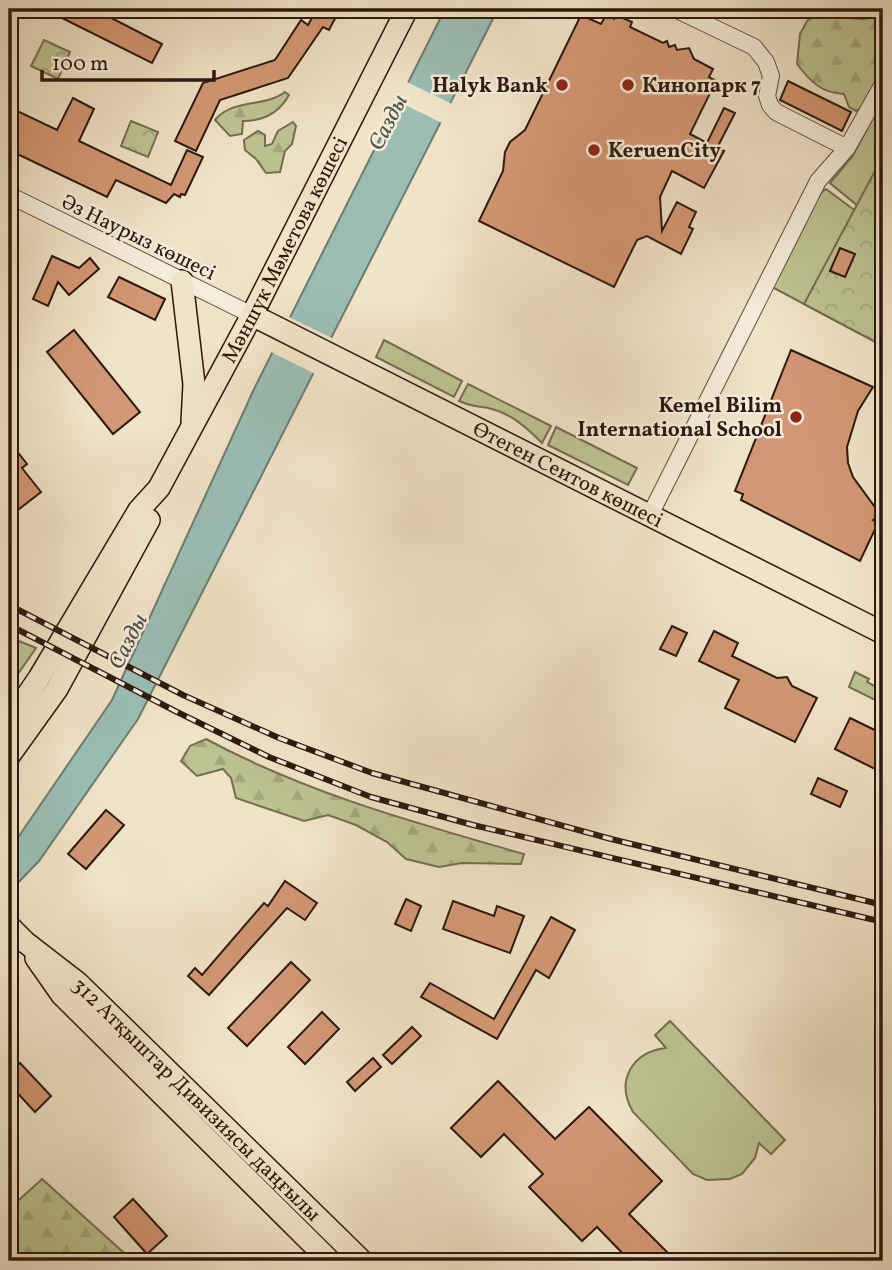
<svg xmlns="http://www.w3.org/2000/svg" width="892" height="1270" viewBox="0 0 892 1270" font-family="Vollkorn,serif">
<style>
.green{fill:#bdc393;stroke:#756e50;stroke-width:2}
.forest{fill:url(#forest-firs);stroke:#756e50;stroke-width:2}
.park{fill:url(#park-crowns);stroke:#756e50;stroke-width:2}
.water{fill:#9abeb4;stroke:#6e7c71;stroke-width:2}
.pier{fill:#f0e3c7}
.building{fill:#d29774;stroke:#2d190d;stroke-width:2}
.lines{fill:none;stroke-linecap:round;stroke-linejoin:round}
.minor-casing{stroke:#5e4c3c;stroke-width:18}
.major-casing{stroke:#2d190d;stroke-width:24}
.minor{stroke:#f5eddb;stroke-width:16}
.major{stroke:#f0e3c7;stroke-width:21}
.rail-casing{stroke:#2d190d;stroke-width:6}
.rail{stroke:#f5eddb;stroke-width:3.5;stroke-dasharray:10;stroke-linecap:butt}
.poi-dot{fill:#8f2418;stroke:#f5eddb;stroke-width:2.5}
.labels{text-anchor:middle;stroke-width:5;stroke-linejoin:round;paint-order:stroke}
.poi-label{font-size:21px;font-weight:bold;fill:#2d190d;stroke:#f5eddb;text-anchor:end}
.street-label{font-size:21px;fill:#2d190d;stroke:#f5eddb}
.water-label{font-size:23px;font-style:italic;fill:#535347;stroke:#f5eddb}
</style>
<defs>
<pattern id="forest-firs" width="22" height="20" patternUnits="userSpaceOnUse" patternTransform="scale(1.75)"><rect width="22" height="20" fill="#bdc393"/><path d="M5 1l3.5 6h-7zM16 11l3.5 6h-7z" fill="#a3a77e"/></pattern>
<pattern id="park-crowns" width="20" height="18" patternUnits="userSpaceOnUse" patternTransform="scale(1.75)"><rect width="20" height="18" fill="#bdc393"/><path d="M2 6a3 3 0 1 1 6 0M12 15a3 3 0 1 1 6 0" fill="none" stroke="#a3a77e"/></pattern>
</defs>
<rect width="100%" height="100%" fill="#f0e3c7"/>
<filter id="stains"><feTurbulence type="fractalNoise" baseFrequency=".00286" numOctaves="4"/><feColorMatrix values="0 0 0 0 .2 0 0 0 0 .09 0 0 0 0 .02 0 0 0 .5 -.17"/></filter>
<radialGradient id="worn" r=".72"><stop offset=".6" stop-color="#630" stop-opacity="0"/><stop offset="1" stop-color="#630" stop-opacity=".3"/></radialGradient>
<g class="green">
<path d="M882,108H883V215L858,206L830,183L852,157L875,114Z"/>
<path d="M826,189L861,215L883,346L772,287L817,196Z"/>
<path d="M384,340L462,381L454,397L376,357Z"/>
<path d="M468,384L551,426L542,443C528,429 512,414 492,409C480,406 471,407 459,401Z"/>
<path d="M556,427L637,468L628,485L548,445Z"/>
<path d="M9,637L36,648L9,687Z"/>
<path d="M855,672L869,679L867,682L878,688L881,685L883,686V704L849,687Z"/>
<path d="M670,1021L785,1140L771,1154L759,1143L755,1158L742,1174L730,1179L707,1180L693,1174L633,1112C615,1081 632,1052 666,1048L655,1035Z"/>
</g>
<g class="forest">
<path d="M883,15V72L862,108L856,111L849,107L844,94C821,93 810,81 797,64L800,34L807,21L815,16L864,19Z"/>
<path d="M285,92L289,95C279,113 263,121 243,121L242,134L230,136L215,120C233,98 264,108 285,92Z"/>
<path d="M293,122L296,126L292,144L285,151L280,172L266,173L256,159L245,150L244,140L258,131L265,135V146L272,144L278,131Z"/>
<path d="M206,739C306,793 416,823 524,854L521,864L462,863L439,867L406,859L387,842L356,825L328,815L304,821L236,798L231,778L223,769L197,776L181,761L190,746Z"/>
<path d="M42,1179L133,1261H9V1209Z"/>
</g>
<g class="park">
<path d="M44,40L70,52L58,79L31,66Z"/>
<path d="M131,121L158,132L148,157L121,146Z"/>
<path d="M883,156V346L804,304Z"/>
</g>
<path class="water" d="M445,9H498L138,719L39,861L9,892V848L17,839L112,700L254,389Z"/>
<g class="pier">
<path d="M405,81L454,105L444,124L395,100Z"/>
<path d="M287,316L336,340L317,375L269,351Z"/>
</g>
<g class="building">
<path d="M44,9H94L162,44L152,63Z"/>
<path d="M317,9H340L329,30L323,27L288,78L220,100L196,151L175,141L203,83L275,60L301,20L308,25Z"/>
<path d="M581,15L601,24L606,15L614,19L616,15L632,22L630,27L663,43L667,41L669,47L675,45L677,50L689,48L694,59L713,69L709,77L716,81L690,134L707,143L724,108L735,113L717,148L724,151L704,188L672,171L660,197L662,231L677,202L696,212L689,227L693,229L681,254L647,236L637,240L614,287L479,221L503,171L505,152L510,142L525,130Z"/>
<path d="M788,81L851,112L842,131L780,100Z"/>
<path d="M73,98L94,109L79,141L171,185L187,150L203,157L185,195L181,194L180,197L174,194L166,203L116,180L107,197L9,150V107L57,130Z"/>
<path d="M840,248L855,254L845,277L830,271Z"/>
<path d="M52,256L79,268L90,258L99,269L69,295L58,282L48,306L33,299Z"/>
<path d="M119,277L165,299L155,320L108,297Z"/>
<path d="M74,330L140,412L113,434L47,352Z"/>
<path d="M791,350L873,387L858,411L847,447L848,463L853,477L880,514L873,520L878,523L860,561L741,500L743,494L735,491Z"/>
<path d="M9,441L27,464L22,468L41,492L9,517Z"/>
<path d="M672,626L687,633L676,656L660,649Z"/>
<path d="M714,631L738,643L732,656L777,678L787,677L792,686L817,698L795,742L725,708L739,680L699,661Z"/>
<path d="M850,718L883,734V773L835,749Z"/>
<path d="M818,778L847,791L840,807L811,794Z"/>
<path d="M106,810L124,825L86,869L68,854Z"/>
<path d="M285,881L317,903L305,920L287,908L209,995L188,976L195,968L202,975L264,903L268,906Z"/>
<path d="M406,899L421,906L411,931L395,924Z"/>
<path d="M453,901L494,916L497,906L524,916L510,953L443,929Z"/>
<path d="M551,917L575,930L549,978L536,970L497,1039L421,997L430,983L494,1019Z"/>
<path d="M291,962L310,980L247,1046L228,1028Z"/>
<path d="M322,1012L339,1029L305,1064L288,1047Z"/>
<path d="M412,1027L421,1036L392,1064L383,1055Z"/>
<path d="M373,1058L381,1067L355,1091L347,1082Z"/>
<path d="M20,1063L51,1096L35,1112L9,1084V1074Z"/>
<path d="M498,1081L555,1139L589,1107L662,1181L629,1214L676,1261H630L597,1227L582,1241L529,1187L543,1174L504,1134L481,1157L451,1128Z"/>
<path d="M133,1199L167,1236L147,1254L114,1217Z"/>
</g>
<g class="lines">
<g class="minor-casing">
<g id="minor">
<path d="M675,9L754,47L766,62L771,76L767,96L770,105L776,112L847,148"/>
<path d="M9,195L252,315"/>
<path d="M649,517L818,181L847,148L883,84"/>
</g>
</g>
<g class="major-casing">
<g id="major">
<path d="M182,281L194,384L192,422"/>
<path id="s1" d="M252,315L883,633"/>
<path id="s2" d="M9,722L39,678L139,510L159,488L252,315L407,9"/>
<path d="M9,756L57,689L149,520"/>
<path id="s3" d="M9,926L25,942L78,983L362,1261"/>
<path d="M36,958L62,995L330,1261"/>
</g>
</g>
<use href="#minor" class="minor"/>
<use href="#major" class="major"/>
<g class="rail-casing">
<g id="rail">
<path d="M9,605L183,695L279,738L372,773L611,839L883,905"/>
<path d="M9,625L175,711L269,757L371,797L473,825L883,922"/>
</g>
</g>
<use href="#rail" class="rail"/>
</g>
<g class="poi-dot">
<circle cx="562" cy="85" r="7"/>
<circle cx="628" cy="85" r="7"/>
<circle cx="594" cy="150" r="7"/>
<circle cx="796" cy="417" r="7"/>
</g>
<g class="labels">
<g class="poi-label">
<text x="548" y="92">Halyk Bank</text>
<text x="642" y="92" text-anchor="start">Кинопарк 7</text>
<text x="608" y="157" text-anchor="start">KeruenCity</text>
<text x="782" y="412">Kemel Bilim<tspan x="782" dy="24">International School</tspan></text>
</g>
<g class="street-label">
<text transform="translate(139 237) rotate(26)" y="7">Әз Наурыз көшесі</text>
<text dy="7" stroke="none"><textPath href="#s2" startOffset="548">Мәншүк Мәметова көшесі</textPath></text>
<text dy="7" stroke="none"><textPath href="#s1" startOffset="354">Өтеген Сеитов көшесі</textPath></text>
<text dy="7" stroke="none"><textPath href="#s3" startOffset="256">312 Атқыштар Дивизиясы даңғылы</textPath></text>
</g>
<g class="water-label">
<text transform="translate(387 122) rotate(-63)" y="8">Сазды</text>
<text transform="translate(127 641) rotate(-63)" y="8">Сазды</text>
</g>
</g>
<rect width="892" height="1270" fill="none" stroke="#f0e3c7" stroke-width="35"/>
<rect x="10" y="10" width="871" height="1249" fill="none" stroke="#2d190d" stroke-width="3.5"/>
<rect x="18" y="18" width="857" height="1235" fill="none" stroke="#2d190d" stroke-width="2"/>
<path d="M42 70v10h172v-10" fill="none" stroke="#2d190d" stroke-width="3.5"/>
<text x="52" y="70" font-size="21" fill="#2d190d" stroke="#f5eddb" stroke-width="5" paint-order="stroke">100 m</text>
<rect width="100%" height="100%" filter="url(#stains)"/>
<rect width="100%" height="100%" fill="url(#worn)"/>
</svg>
